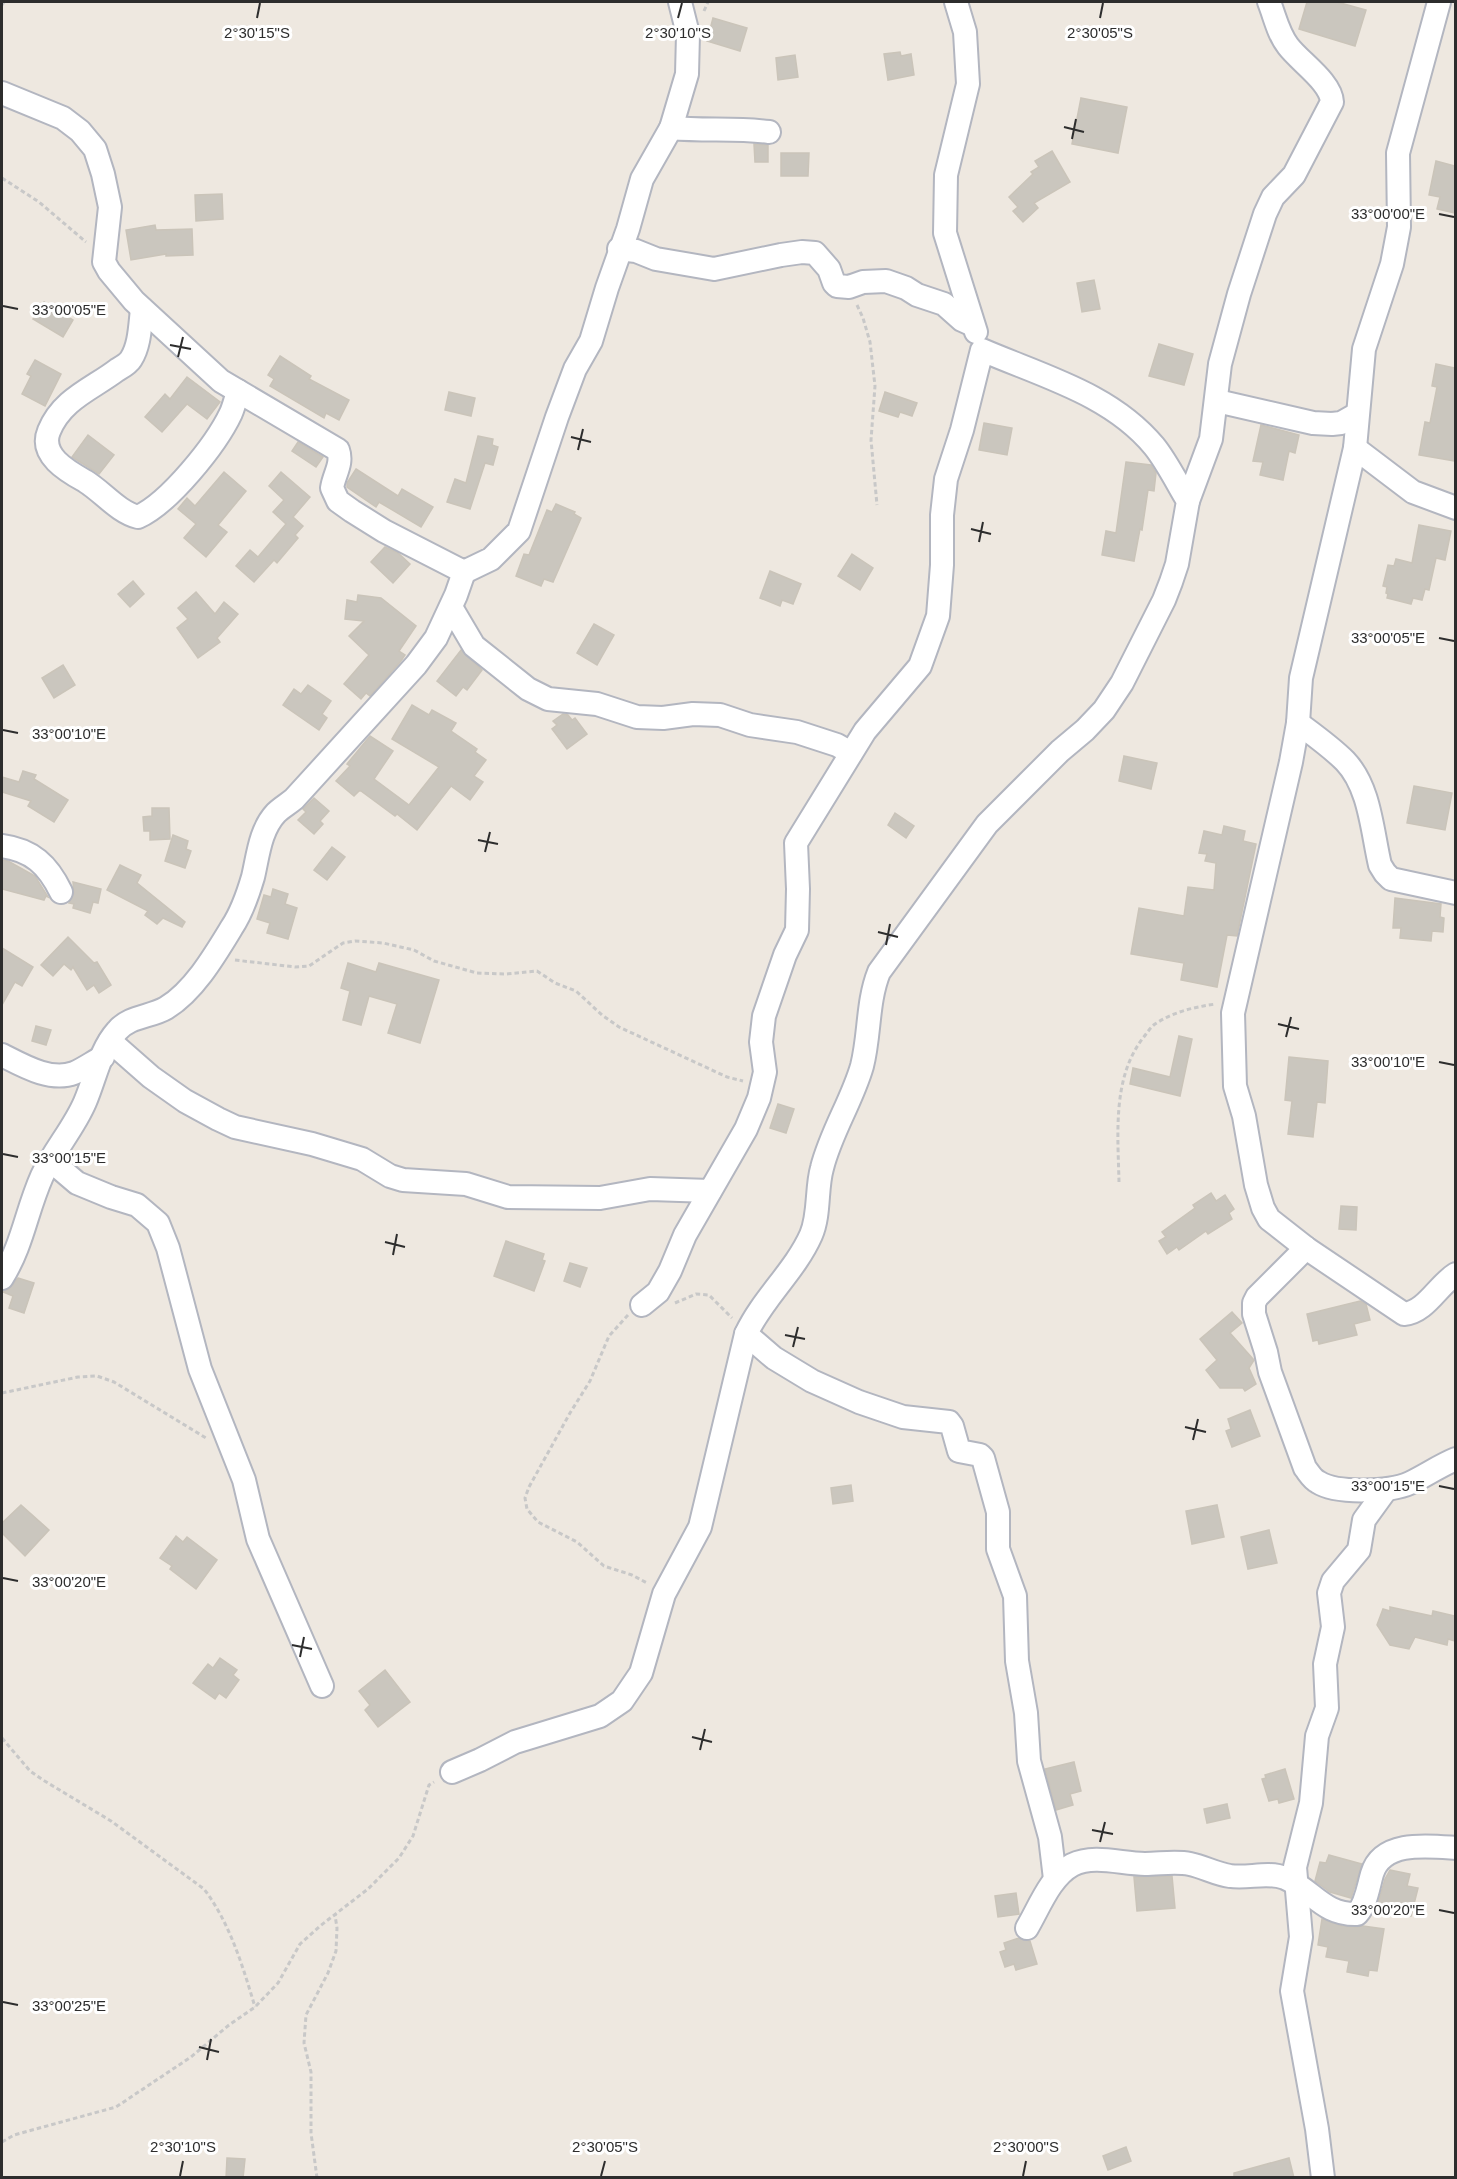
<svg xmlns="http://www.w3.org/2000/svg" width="1457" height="2179" viewBox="0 0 1457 2179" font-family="Helvetica,sans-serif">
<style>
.building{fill:#cac6be;stroke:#cac4b9;stroke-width:1.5}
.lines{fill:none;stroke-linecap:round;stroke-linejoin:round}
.minor-casing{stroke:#b3b6c0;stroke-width:26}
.path{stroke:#c8c8c8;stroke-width:3;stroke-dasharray:4.5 3;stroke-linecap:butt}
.minor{stroke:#fff;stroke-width:22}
.ticks{fill:none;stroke:#2d2d2d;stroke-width:2}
.ticks-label{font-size:15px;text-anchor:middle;fill:#2d2d2d;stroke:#fff;stroke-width:6;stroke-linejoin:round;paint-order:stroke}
</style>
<rect width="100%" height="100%" fill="#eee8e0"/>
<g class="building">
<path d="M1307,2H1337L1366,10L1355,46L1299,29Z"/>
<path d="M713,18L747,28L740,51L707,41Z"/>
<path d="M900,52L901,56L911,54L914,75L888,80L884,54Z"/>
<path d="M795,55L798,77L778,80L776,58Z"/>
<path d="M1081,98L1127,107L1118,153L1072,144Z"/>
<path d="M754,144L768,145V162H755Z"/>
<path d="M1052,151L1070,182L1034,203L1038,208L1023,222L1013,211L1018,207L1009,197L1033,174L1031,172L1039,167L1035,161Z"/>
<path d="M781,153H809L808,176H781Z"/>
<path d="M1436,161L1455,166V213L1437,209L1440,197L1429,195Z"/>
<path d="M222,194L223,219L196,221L195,195Z"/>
<path d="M155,225L156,230L192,229L193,255L166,256V254L131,260L126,230Z"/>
<path d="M1094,280L1100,309L1082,312L1077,283Z"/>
<path d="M44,302L73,320L63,337L33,319Z"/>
<path d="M1159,344L1193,354L1184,385L1149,376Z"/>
<path d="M280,356L311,376L309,379L349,400L339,420L326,413L324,418L270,386L274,379L268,375Z"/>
<path d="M35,360L61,374L45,406L22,394L31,376L27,374Z"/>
<path d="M1436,364L1455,368V461L1419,455L1425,422L1430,423L1437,387L1432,386Z"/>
<path d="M187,377L220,402L207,419L187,404L162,432L145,417L165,394L170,399Z"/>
<path d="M449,392L475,398L471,416L445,410Z"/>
<path d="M885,392L917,403L912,416L900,412L898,417L879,411Z"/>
<path d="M984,423L1012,428L1007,455L979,450Z"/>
<path d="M1261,425L1299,435L1295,453L1289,451L1283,480L1260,475L1263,462L1253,461Z"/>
<path d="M88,435L114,455L99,474L72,457Z"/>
<path d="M478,436L493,439L492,445L498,447L493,465L485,463L470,509L447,502L455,479L466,483Z"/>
<path d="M298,442L323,457L316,467L292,451Z"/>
<path d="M1126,462L1151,465L1156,473L1154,491L1148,490L1142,530L1140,529L1134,561L1102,555L1106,531L1116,533Z"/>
<path d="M356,469L398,496L402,489L433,507L421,527L379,502L376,507L347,487V483Z"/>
<path d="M224,472L246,491L218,525L227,532L206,557L184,538L196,524L178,509L187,498L195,506Z"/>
<path d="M281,472L310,497L293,517L303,526L295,535L298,538L277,563L274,560L254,582L236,566L250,550L258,557L286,524L273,512L284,500L269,486Z"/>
<path d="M556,504L575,512L574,514L581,518L553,582L544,579L541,586L516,576L524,554L529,555L547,510L552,512Z"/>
<path d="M1419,525L1451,531L1445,560L1436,558L1429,590L1425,589L1422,600L1413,598L1411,604L1387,598L1388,594L1386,593L1387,587L1383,586L1388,565L1394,566L1396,559L1412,563Z"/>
<path d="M385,547L398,553L410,564L393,583L371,562Z"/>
<path d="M852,554L873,568L860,590L838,576Z"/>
<path d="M770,571L801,584L793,604L782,600L780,606L760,598Z"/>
<path d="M133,581L144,594L130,607L118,594Z"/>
<path d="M196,592L215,614L224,602L238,614L217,638L220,642L198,658L177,628L188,619L178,608Z"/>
<path d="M358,595L381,598L416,626L399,651L405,655L401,661L370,696L366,693L361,699L344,684L369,655L349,636L364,621L345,619L347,600L357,602Z"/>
<path d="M594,624L614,635L597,665L577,653Z"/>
<path d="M461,650L482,670L467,690L463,687L456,696L437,681Z"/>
<path d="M63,665L75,685L54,698L42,678Z"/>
<path d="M308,685L331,701L322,714L327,718L319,730L283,705L294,689L301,694Z"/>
<path d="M412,705L429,715L432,710L456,723L451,731L477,749L475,752L486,760L474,776L483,782L470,800L451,786L417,830L397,814L395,816L361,791H359L354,796L336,781L350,766L347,764L370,736L393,751L374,779L409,805L439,767L392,739Z"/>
<path d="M563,714L568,715L572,720L575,718L587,734L567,749L552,729L557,725L553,721Z"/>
<path d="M1124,756L1157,763L1151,789L1119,781Z"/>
<path d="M23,771L36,775L34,779L68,800L54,822L28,806L31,801L2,792V777L19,782Z"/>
<path d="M1414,786L1452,793L1445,830L1407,823Z"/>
<path d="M314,798L329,811L320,821L323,824L314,834L298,820L306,812L303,809Z"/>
<path d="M152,808H169L170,839L150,840V831H144L143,817L152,816Z"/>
<path d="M895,813L914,826L906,838L888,825Z"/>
<path d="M1224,826L1245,831L1243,841L1256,844L1237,936L1227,935L1217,987L1181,980L1184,963L1131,954L1139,908L1184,916L1188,887L1214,890L1216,863L1205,861L1207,854L1199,853L1204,831L1222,835Z"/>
<path d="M173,835L188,841L186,849L191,851L185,868L165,861Z"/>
<path d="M332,847L345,857L327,880L314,870Z"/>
<path d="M2,860L8,861L35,876L48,897L46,896L44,900L2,889Z"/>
<path d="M120,865L141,875L137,883L185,922L182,927L163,918L157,924L145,915L148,911L107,890Z"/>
<path d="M73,882L101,889L98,903L93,902L90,913L73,908L74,904L69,903L74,893Z"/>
<path d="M273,889L288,894L285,904L297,908L288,939L267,933L270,923L257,919L264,895L271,897Z"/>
<path d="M1395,898L1441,904L1440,917L1444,918L1443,932L1432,931L1431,941L1400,938L1401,928H1393Z"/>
<path d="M68,937L94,963L97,962L111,985L99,993L94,985L87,990L73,967L71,970L64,964L53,976L41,965Z"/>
<path d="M2,948L33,967L22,986L15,982L2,1005Z"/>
<path d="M348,963L376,972L379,963L439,980L420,1043L388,1033L397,1004L369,996L361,1025L343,1020L350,991L341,988Z"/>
<path d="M36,1026L51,1030L46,1045L32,1041Z"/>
<path d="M1179,1036L1192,1039L1180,1096L1130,1084L1133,1068L1170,1077Z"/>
<path d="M1289,1057L1328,1061L1325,1103L1317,1102L1313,1137L1288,1134L1292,1101L1285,1100Z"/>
<path d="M778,1104L794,1109L786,1133L770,1128Z"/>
<path d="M1211,1193L1216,1201L1225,1195L1234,1209L1229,1213L1232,1219L1208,1234L1206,1231L1179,1250L1177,1247L1167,1254L1159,1241L1166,1237L1162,1232L1195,1208L1193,1205Z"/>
<path d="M1341,1206L1357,1207L1356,1230L1339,1229Z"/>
<path d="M506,1241L544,1254L542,1260L545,1261L534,1291L494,1276Z"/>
<path d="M570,1263L587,1268L580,1287L564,1281Z"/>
<path d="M18,1278L34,1283L24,1313L9,1308L13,1296L3,1292L9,1289Z"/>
<path d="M1360,1301L1366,1304L1370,1320L1354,1324L1357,1335L1319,1344L1318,1340L1313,1341L1307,1314Z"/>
<path d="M1232,1312L1242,1323L1230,1333L1254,1360L1249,1368L1256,1384L1245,1391L1243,1388H1220L1206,1370L1217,1360L1200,1339Z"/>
<path d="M1250,1410L1260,1436L1232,1447L1226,1431L1231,1429L1228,1419Z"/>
<path d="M851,1485L853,1501L833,1504L831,1488Z"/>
<path d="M21,1505L49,1530L25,1556L2,1533V1523Z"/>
<path d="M1217,1505L1224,1537L1192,1544L1186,1511Z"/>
<path d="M1269,1530L1277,1563L1248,1569L1241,1537Z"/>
<path d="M176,1536L183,1542L187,1537L217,1560L196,1589L170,1569L172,1566L160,1558Z"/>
<path d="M1390,1607L1432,1616L1433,1611L1455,1616V1641L1448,1639L1447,1645L1415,1637L1409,1649L1390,1645L1377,1625L1383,1609L1390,1611Z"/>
<path d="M220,1658L237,1670L233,1675L239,1680L226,1698L219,1693L215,1699L193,1683L208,1664L213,1668Z"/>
<path d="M385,1670L410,1702L378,1727L365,1710L370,1705L359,1691Z"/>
<path d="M1074,1762L1081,1791L1070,1794L1073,1805L1056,1810L1045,1769Z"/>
<path d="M1285,1769L1294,1799L1279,1803L1278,1799L1269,1801L1262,1779L1266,1778L1265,1775Z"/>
<path d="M1227,1804L1230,1818L1207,1823L1204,1809Z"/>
<path d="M1329,1855L1362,1864L1351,1898L1330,1892L1315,1881L1320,1862L1326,1863Z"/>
<path d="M1390,1870L1410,1874L1407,1886L1418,1888L1411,1916L1377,1906L1385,1879Z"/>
<path d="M1172,1876L1175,1908L1137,1911L1134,1877Z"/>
<path d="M1016,1893L1019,1914L998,1917L995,1896Z"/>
<path d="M1322,1919L1342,1926L1356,1927L1363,1926L1384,1929L1377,1971L1369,1970L1368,1976L1347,1972L1349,1961L1326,1957L1328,1947L1318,1945Z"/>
<path d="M1019,1938L1030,1941L1037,1964L1016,1970L1014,1964L1005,1967L1000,1952L1006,1950L1004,1943Z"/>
<path d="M1126,2147L1131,2161L1108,2170L1103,2156Z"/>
<path d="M227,2158L245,2159L243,2178H226Z"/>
<path d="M1289,2158L1294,2178H1234V2173Z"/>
</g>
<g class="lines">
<g class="minor-casing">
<g id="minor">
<path d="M956,2L965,32L968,84L946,175L945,233L976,332"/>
<path d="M1439,2L1398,153L1399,227L1396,243L1392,264L1364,349L1355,448L1301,678L1298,723L1291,762L1233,1013L1235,1086L1244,1116L1256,1185L1263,1208L1269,1219L1306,1248L1404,1314C1426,1312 1438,1285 1456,1274"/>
<path d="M2,93L63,118L80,131L95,149L103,174L110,207L104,262L109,271L134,301L221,381L338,450C343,464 334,474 332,488L338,501L352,511L384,531L464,572L491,559L519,531L557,417L575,369L591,341L607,288L628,229L642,179L671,128L687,74L688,34L680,2"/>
<path d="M671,128C704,131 736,128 769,132"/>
<path d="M619,249L636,251L656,259L714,269L781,255L802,252L815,253L829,269L834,283L837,286L849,287L863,282L886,281L906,288L917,295L944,304L962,320L973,325"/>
<path d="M142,309C140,325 140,345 131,359C128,364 122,367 117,370C92,389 62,399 49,431C39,455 67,471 85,481C103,492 118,512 138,517C169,503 216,445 231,413C234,406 236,398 238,391"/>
<path d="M1217,401L1313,423L1332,424L1341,423L1357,414"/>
<path d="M1355,448L1413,492L1456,508"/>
<path d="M1188,501L1211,439L1220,364L1239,294L1265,214L1273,197L1294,175L1332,102C1331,82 1300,62 1288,46C1278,33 1275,17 1269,2"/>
<path d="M451,607L474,646L528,689L548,699L597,704L637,717L663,718L693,714L720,715L750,725L797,732L837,745L851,753"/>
<path d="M1298,723C1314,735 1331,747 1345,761C1370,787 1372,831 1380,865L1385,873L1391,879L1456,893"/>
<path d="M2,846C32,850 48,865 61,892"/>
<path d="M110,1041L151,1077L185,1101L218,1119L235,1127L312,1144L362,1159L390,1176L403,1180L466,1184L508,1197L600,1198L650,1189L710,1191"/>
<path d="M2,1055C22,1065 50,1082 74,1073C84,1069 93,1062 103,1057"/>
<path d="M50,1160L77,1183L111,1197L137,1205L158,1223L168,1248L200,1369L244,1480L258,1539L322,1686"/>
<path d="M1306,1248L1257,1297L1254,1303V1314L1266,1352L1270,1372L1305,1468C1309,1473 1312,1479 1318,1482C1336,1494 1390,1492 1410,1483C1425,1476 1439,1466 1456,1459"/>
<path d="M2,1278C23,1244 26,1212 42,1176C54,1150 74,1128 85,1102C95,1079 100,1050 117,1031C129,1016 151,1017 166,1008C194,991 215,955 232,927C242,912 248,894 253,877C258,856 260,830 276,813C281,808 288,804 294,799L416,665L436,638L456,595L464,572"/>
<path d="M746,1334L774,1358L812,1381L859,1402L903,1417L949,1422L952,1426L959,1451L980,1455L983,1458L998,1512V1549L1015,1596L1017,1661L1026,1713L1029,1761L1050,1837L1055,1879"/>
<path d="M452,1772L480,1760L515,1742L600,1716L622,1701L641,1673L664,1594L700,1527L746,1334C763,1298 795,1271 811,1235C820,1214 816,1189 822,1168C831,1132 852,1101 862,1066C870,1035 867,1002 879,972L987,824L1060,751L1085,730L1104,710L1122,683L1164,600L1171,582L1177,564L1188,501C1177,483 1167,462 1154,446C1111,394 1042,376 982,350L962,430L946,479L942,515V565L938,616L920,666L865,731L796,843L798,889L797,930L785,955L764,1016L761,1042L765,1072L759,1098L746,1129L685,1235L670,1271L658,1292L642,1305"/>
<path d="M1027,1928C1039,1908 1050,1877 1072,1865C1095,1854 1121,1864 1145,1864C1160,1864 1175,1861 1190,1864C1204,1867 1216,1874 1230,1876C1248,1879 1267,1871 1285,1878C1313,1890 1323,1915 1357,1914C1366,1904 1368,1888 1372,1874C1382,1840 1428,1846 1456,1848"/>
<path d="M1323,2178L1317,2129L1292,1991L1301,1937L1295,1867L1311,1803L1317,1736L1327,1708L1325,1664L1333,1627L1329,1593L1333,1581L1359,1550L1364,1520L1385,1491"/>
</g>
</g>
<g class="path">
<path d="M2,5L4,2"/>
<path d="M704,11L708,2"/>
<path d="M2,178L39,202L86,242"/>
<path d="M857,305L863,318L870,342L875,386L871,440L877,505"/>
<path d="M235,960L295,967L309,966L343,943L355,941L383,943L414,950L434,961L477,973L506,974L537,971L555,983L576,991L602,1015L619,1027L727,1077L743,1081"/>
<path d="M1119,1182C1118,1135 1112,1078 1143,1038C1147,1033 1150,1028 1155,1024C1173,1012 1194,1007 1216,1004"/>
<path d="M675,1303L696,1294L709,1295L732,1318"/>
<path d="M628,1315L609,1336L590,1381L570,1413L529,1487L525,1498L527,1509L538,1522L577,1542L604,1566L632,1575L647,1583"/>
<path d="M2,1393L78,1377L97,1376L114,1382L206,1438"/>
<path d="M2,1738L30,1771L43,1780L111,1821L204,1889C230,1923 243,1967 255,2007"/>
<path d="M2,2142L14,2135L116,2107L191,2057L229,2025L255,2007L278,1983L300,1944L320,1926L368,1889L399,1858L413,1836L429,1785L434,1782"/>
<path d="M317,2178L311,2133V2072L304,2043L306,2015L328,1973L336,1951L337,1928L335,1915"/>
</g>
<use href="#minor" class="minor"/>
</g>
<path class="ticks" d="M257,18L260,3M678,18L682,3M1100,18L1103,3M1064,127L1084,132M1072,139L1076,119M1439,214L1454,217M3,306L18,309M170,345L191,349M178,357L183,337M571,437L591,442M578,450L583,429M971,529L991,534M979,542L983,522M1439,638L1454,641M3,730L18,733M478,840L498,844M485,852L490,832M878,932L898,937M886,945L890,924M1278,1024L1299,1029M1286,1037L1291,1017M1439,1062L1454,1065M3,1154L18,1157M385,1242L405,1247M393,1255L397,1234M785,1335L805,1339M793,1347L798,1327M1185,1427L1206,1432M1193,1440L1198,1419M1439,1486L1454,1489M3,1578L18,1581M292,1645L312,1649M300,1657L304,1637M692,1737L712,1742M700,1750L705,1729M1092,1830L1113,1834M1100,1842L1105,1822M1439,1910L1454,1913M3,2002L18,2005M199,2047L219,2052M207,2060L211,2039M180,2176L183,2161M601,2176L605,2161M1023,2176L1026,2161"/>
<g class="ticks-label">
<text x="257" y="38">2°30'15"S</text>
<text x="678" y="38">2°30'10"S</text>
<text x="1100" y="38">2°30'05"S</text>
<text x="1388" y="219">33°00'00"E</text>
<text x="69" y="315">33°00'05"E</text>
<text x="1388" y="643">33°00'05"E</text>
<text x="69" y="739">33°00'10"E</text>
<text x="1388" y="1067">33°00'10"E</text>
<text x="69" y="1163">33°00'15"E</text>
<text x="1388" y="1491">33°00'15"E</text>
<text x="69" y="1587">33°00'20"E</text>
<text x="1388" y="1915">33°00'20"E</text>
<text x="69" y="2011">33°00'25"E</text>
<text x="183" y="2152">2°30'10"S</text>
<text x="605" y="2152">2°30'05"S</text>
<text x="1026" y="2152">2°30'00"S</text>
</g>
<rect width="1457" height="2179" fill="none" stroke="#2d2d2d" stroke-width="6"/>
</svg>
